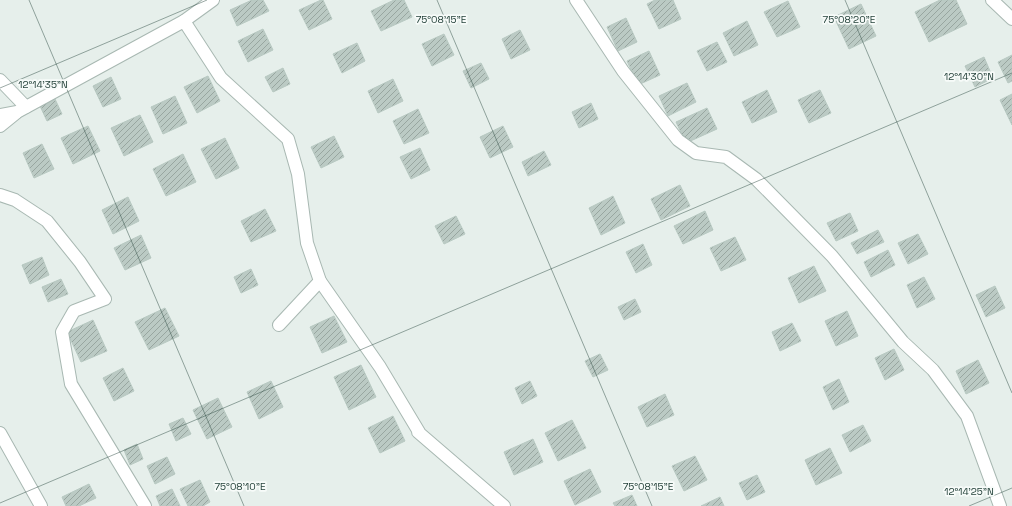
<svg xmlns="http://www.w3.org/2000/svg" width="1012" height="506" viewBox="0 0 1012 506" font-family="'Space Grotesk',sans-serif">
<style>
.building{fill:url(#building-hatch);stroke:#b8c9c2}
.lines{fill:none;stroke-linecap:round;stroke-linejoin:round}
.minor-casing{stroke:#a8b8b2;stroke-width:14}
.minor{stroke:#fff;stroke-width:12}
.ticks{fill:none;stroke:#24423a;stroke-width:1;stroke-opacity:0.45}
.ticks-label{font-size:10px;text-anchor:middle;fill:#24423a;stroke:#f7fbf9;stroke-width:3.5;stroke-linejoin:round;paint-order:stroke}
</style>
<defs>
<pattern id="building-hatch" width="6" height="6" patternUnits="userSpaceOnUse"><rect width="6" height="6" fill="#bbcac4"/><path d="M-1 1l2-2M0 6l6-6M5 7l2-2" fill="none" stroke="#98a6a0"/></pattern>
</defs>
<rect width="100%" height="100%" fill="#e6efeb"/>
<g class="building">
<path d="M252,0H263L269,11L237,26L230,10Z"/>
<path d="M321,0H323L332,19L309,30L299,10Z"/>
<path d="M394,0H404L412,17L381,31L371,11Z"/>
<path d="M655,0H673L681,19L659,29L647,4Z"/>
<path d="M940,0H956L967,24L929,42L915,12Z"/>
<path d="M788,1L800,27L777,37L764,12Z"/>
<path d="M861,4L876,36L849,49L834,17Z"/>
<path d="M626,18L637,42L618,51L607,27Z"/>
<path d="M747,21L758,45L734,56L723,33Z"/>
<path d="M263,29L273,50L248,62L238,41Z"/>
<path d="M520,30L530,50L511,59L502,39Z"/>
<path d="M444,34L454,55L432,66L422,44Z"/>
<path d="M717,42L727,62L707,71L697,51Z"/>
<path d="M357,43L365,61L342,73L333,54Z"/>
<path d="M649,51L660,75L638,85L627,61Z"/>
<path d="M1012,55V81L1008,83L998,62Z"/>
<path d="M984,57L993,78L975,87L965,66Z"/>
<path d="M481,63L489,79L471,88L463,71Z"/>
<path d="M283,68L290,84L273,92L265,77Z"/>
<path d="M208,76L220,101L197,113L184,87Z"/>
<path d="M111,77L121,99L103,107L93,86Z"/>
<path d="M393,79L403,101L378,113L368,91Z"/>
<path d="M687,83L696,102L668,116L659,96Z"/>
<path d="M767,90L777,112L752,123L742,102Z"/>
<path d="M820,90L831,113L809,123L798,100Z"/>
<path d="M1012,94V125L1000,100Z"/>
<path d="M175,96L187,123L163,134L151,107Z"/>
<path d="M55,99L62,114L47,121L40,106Z"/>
<path d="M591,103L598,119L579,128L572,112Z"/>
<path d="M707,108L717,129L686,143L676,122Z"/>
<path d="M418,109L429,133L404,144L393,121Z"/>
<path d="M140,115L153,142L124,156L111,128Z"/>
<path d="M88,126L100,151L73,164L61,138Z"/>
<path d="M503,126L513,147L490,158L480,137Z"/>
<path d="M334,136L344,157L321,168L311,147Z"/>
<path d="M225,138L239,168L216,179L201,149Z"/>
<path d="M42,144L54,169L34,178L23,153Z"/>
<path d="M420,148L430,170L411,179L400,157Z"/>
<path d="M544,151L551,165L528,176L522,162Z"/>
<path d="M183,154L196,182L166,196L153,169Z"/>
<path d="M680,185L690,206L661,220L651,199Z"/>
<path d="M613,196L625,223L601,235L589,208Z"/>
<path d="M128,197L139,221L113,234L102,210Z"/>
<path d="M265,209L276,231L251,242L241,221Z"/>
<path d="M705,211L713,230L683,244L674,226Z"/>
<path d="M850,213L858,231L836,241L827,223Z"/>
<path d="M456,216L465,234L444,244L435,226Z"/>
<path d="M878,230L884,242L857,254L851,243Z"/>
<path d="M918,234L928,254L908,264L898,243Z"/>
<path d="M141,235L151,258L125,270L114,248Z"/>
<path d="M735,237L746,260L721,271L710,248Z"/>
<path d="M643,244L652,265L636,273L626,252Z"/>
<path d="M888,250L895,265L871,277L864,262Z"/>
<path d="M42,257L49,275L30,284L22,265Z"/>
<path d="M814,266L826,291L799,303L788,278Z"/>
<path d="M251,269L258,285L241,293L234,277Z"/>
<path d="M924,277L935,299L917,308L907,285Z"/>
<path d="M61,279L68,294L48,302L42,287Z"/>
<path d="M995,286L1005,308L986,317L976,295Z"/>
<path d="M635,299L641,312L624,320L618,307Z"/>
<path d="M165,308L179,336L149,350L135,322Z"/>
<path d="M847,311L858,336L836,346L825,321Z"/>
<path d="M334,316L347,342L322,353L310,327Z"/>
<path d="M93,320L107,351L81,362L67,332Z"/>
<path d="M792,323L801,341L780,351L772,332Z"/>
<path d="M894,349L904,370L885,380L875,358Z"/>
<path d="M600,354L608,370L593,377L585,361Z"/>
<path d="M978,360L989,383L966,394L956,371Z"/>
<path d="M361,365L376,397L349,410L334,377Z"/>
<path d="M123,368L134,391L114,401L103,378Z"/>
<path d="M839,379L849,402L833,410L823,387Z"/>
<path d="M271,381L283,407L259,419L247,392Z"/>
<path d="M530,381L537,396L522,404L515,388Z"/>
<path d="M665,394L674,415L647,427L638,407Z"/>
<path d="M218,398L232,427L207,439L193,410Z"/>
<path d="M393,416L405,441L380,453L368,428Z"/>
<path d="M183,418L191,434L176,441L169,424Z"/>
<path d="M572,420L586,448L558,461L545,433Z"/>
<path d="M863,425L871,441L850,452L842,435Z"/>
<path d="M533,439L543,462L514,475L504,452Z"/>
<path d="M137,444L143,459L130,465L124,450Z"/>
<path d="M830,448L842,473L816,485L805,460Z"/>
<path d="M695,456L707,480L684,491L672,466Z"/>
<path d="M167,457L175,474L155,484L147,466Z"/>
<path d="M590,469L601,492L575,505L564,481Z"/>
<path d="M757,475L765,492L747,500L739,483Z"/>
<path d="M200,480L210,502L203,506H188L180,489Z"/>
<path d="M89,484L96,498L79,506H66L62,497Z"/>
<path d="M172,489L180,506H160L156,496Z"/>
<path d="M632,495L637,506H615L613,503Z"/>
<path d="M720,497L724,506H701Z"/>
</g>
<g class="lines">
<g class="minor-casing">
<g id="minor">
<path d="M576,0L623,71L678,140L696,153L726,157L756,179L832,256L903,342L933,370L967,416L1000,506"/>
<path d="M992,0L1012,19"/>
<path d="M184,21L221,78L288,139L298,174L307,243L320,281L380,367L419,432H418L504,506"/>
<path d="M0,80L26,107"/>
<path d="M0,115L17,112L184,21L213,0"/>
<path d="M0,126L16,113"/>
<path d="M0,195L15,200L47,221L80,262L105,299L74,311L62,332L71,384L145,506"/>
<path d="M279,325L320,281"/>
<path d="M0,433L41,506"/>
</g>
</g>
<use href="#minor" class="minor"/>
</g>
<path class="ticks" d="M29,0L244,506M437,0L652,506M845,0L1012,393M0,88L207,0M0,503L1012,73M969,506L1012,488"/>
<g class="ticks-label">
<text x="441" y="23">75°08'15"E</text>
<text x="849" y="23">75°08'20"E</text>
<text x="969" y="80">12°14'30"N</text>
<text x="43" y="88">12°14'35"N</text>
<text x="240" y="490">75°08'10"E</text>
<text x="648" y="490">75°08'15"E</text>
<text x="969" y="495">12°14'25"N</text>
</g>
</svg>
